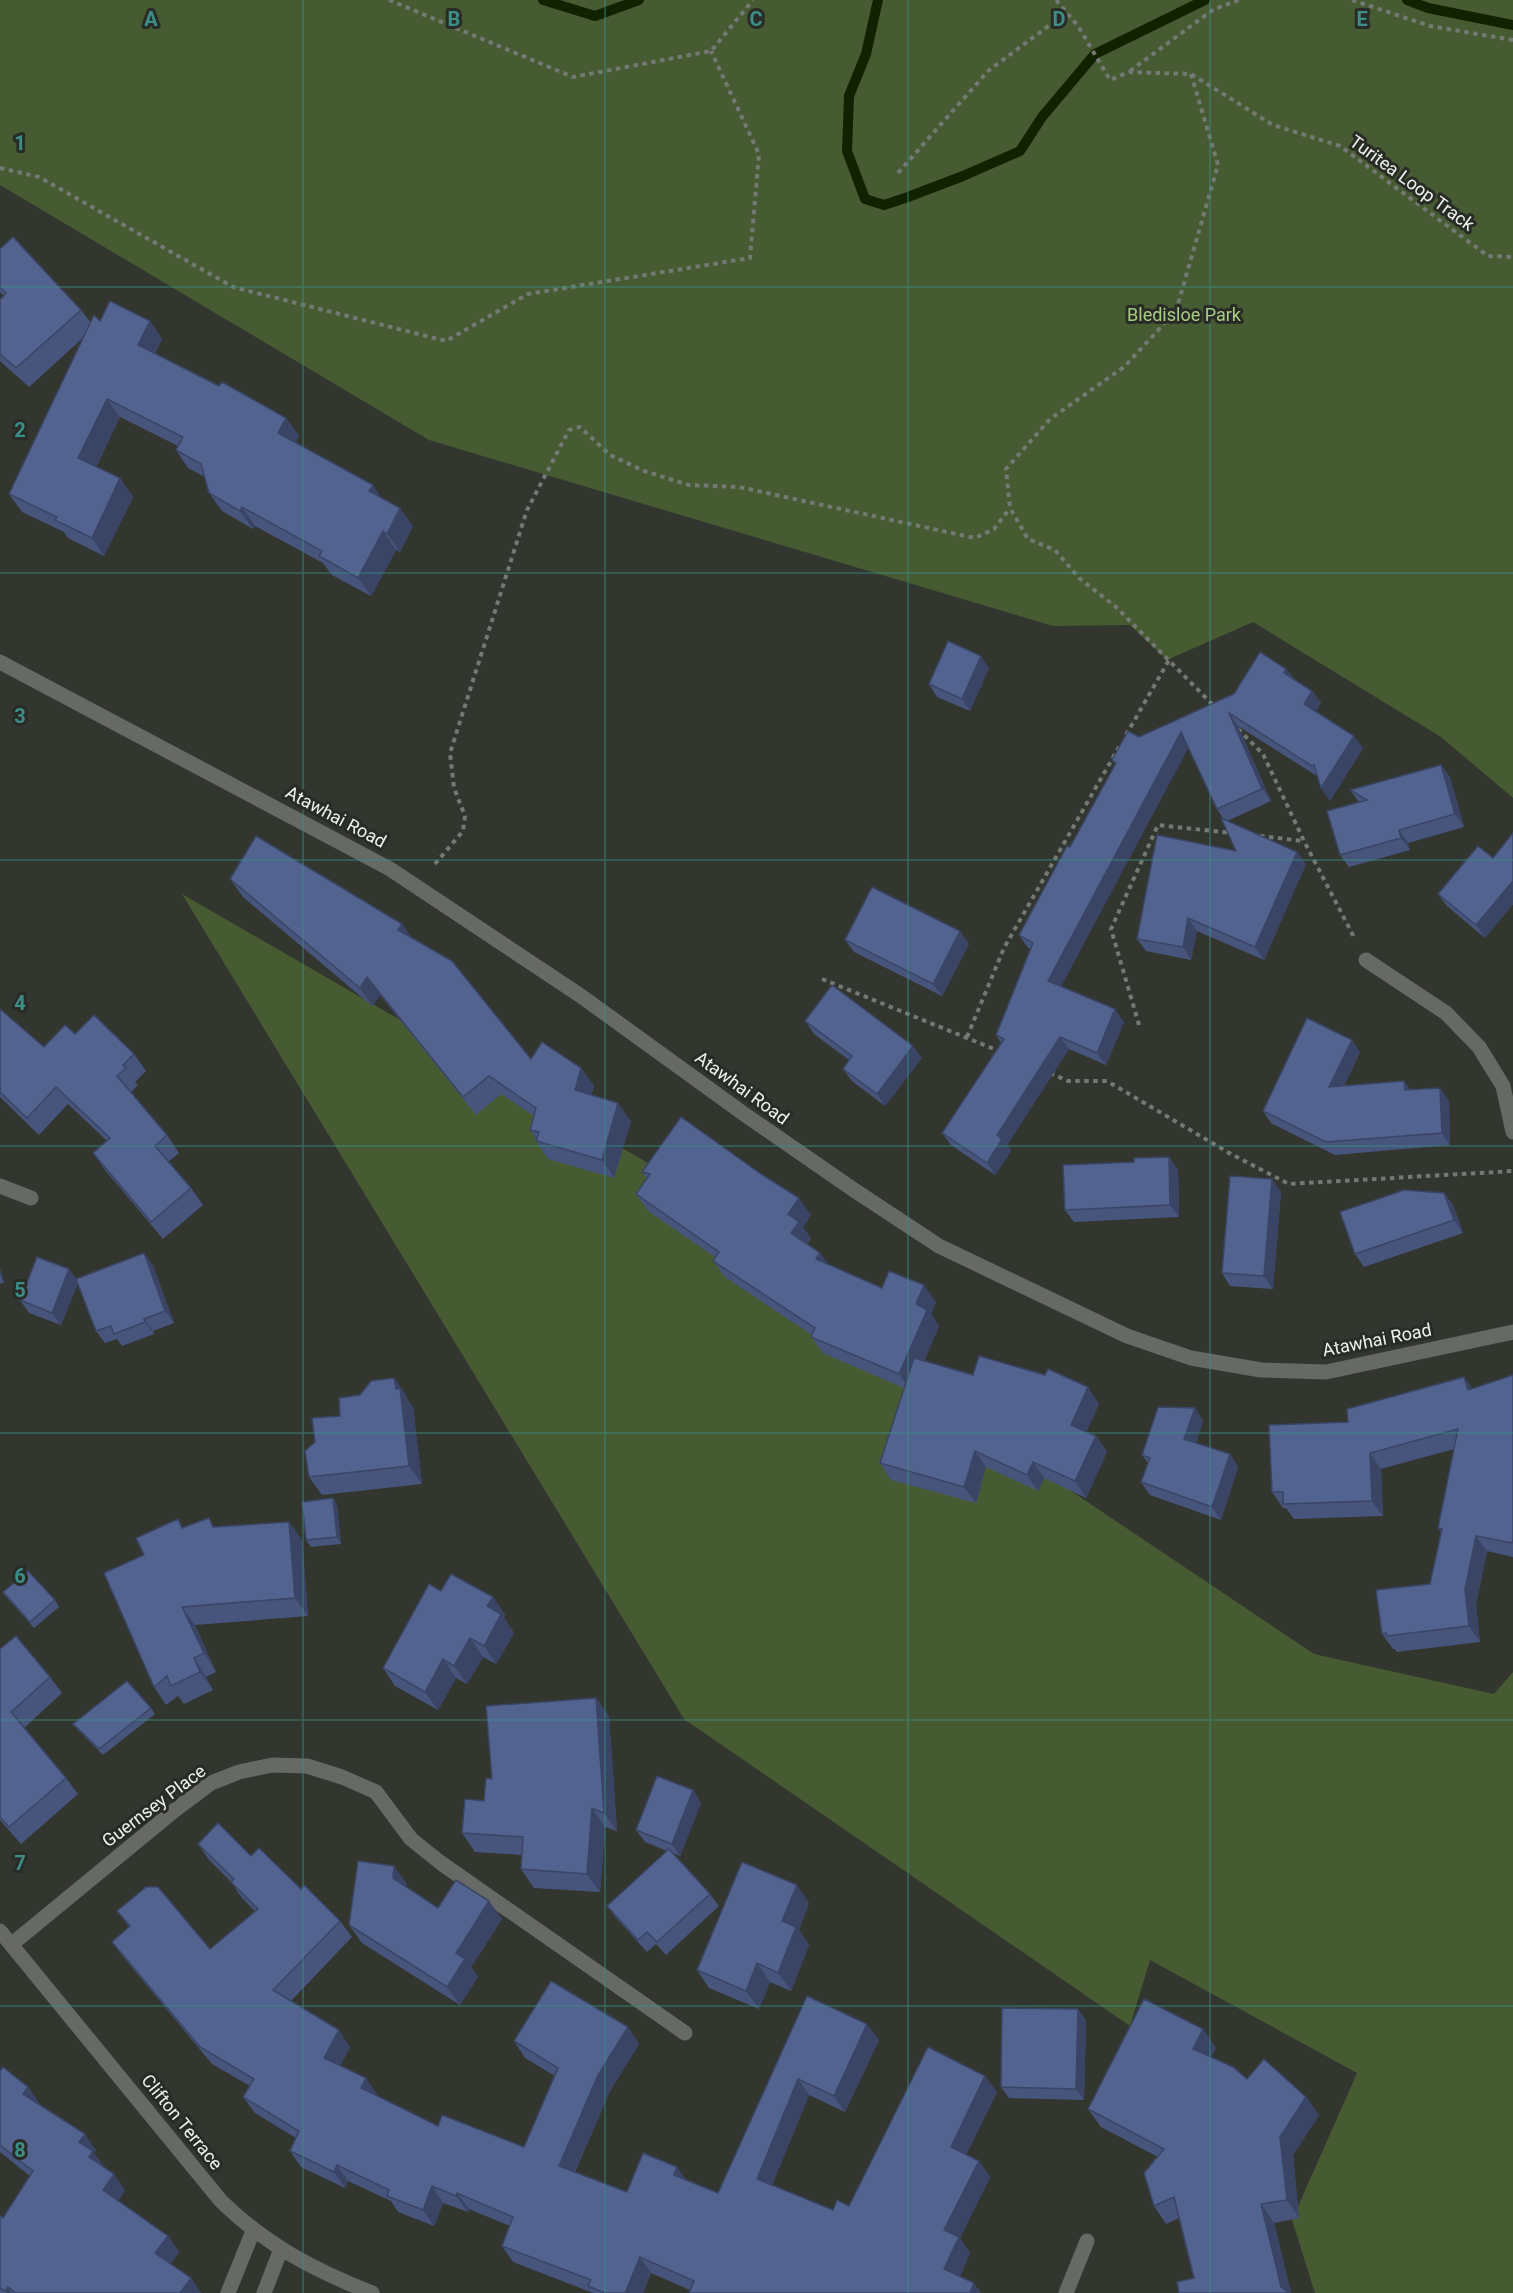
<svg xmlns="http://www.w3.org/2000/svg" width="1513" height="2293" viewBox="0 0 1513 2293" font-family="Roboto,sans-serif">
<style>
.green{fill:#465b32}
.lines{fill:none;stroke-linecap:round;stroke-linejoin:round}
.stream{stroke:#122201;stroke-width:10}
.path{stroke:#757973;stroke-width:4;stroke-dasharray:4.5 4.5;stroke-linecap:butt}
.lane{stroke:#676966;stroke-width:15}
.street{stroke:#676966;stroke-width:15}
.wall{fill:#47557c}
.shaded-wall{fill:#3a4565}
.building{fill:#536390;stroke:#3a4565;stroke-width:1.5}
.grid{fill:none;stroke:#3c8f87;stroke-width:1.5;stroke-opacity:0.55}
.labels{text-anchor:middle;stroke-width:6;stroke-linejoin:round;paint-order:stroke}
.street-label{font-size:18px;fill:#eef1ec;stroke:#292c26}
.park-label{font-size:18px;fill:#a7cd84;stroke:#292c26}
.grid-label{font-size:20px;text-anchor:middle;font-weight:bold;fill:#3c8f87;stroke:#292c26;stroke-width:6;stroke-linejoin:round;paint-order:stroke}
</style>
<rect width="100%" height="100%" fill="#32362f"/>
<g class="green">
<path d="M0,0H1513V798L1441,737L1253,622L1167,660L1130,625L1053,626L429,440L0,185Z"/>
<path d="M182,894L700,1193L681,1229L1314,1654L1494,1694L1513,1672V2293H1315L1292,2220L1357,2073L1150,1960L1130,2026L684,1719Z"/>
</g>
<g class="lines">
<g class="stream">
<path d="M543,0L595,16L639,0"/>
<path d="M878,0L866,54L849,96L847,151L865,199L884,205L908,197L963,176L1020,151L1042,117L1095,54L1205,0"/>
<path d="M1407,0L1428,8L1513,25"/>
</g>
<g class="path">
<path d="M389,0L573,77L711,51L753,0"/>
<path d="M1056,0L1078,26L1110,80L1129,72L1191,74L1273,125L1340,146L1488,256L1513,257"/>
<path d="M1352,0L1430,26L1513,40"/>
<path d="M1130,71L1214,9L1239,0"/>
<path d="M1191,74L1218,165L1176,311L1124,367L1050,419L1006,469L1010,508L1028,539L1055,550L1079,578L1116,607L1215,707"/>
<path d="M0,168L39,177L233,287L446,341L528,294L750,258L759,154L711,51"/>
<path d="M898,173L988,71L1066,13"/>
<path d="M1238,729L1263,754L1304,841L1355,939"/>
<path d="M1126,735L1169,660"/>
<path d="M1260,836L1303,841"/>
<path d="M435,864L463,831L465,816L454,788L450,753L527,510L569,430L580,427L610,455L644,471L689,485L739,487L975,538L994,529L1010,508"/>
<path d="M822,979L999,1051"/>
<path d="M1139,1025L1111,929L1158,825L1231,833"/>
<path d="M967,1037L1004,948L1119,747"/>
<path d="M1050,1073L1068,1081H1107L1231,1154L1289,1184L1513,1171"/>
</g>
<g class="lane">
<path d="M0,1186L31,1198"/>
<path d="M376,1792L411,1839L441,1863L685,2033"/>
</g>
<g class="street">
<path d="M0,662L390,869L581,996L744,1114L854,1190L939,1246L1127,1336L1191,1358L1261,1370L1326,1372L1513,1332"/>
<path d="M1366,960L1446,1013L1479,1047L1503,1086L1513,1132"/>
<path d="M0,1931L221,2201C266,2245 314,2270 372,2293"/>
<path d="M12,1944L175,1810L211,1783L239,1772L272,1765L307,1766L342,1777L376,1792"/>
<path d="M228,2293L253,2231"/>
<path d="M264,2293L281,2249"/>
<path d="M1066,2293L1087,2241"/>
</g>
</g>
<g class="wall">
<path d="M0,249L81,310L91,323L100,321H150L162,339L155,354L286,418L299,436L296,442L381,497L413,526L400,552L396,550L371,596L332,575L323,563L255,526L253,529L222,511L209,493L205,477L188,468L176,450L178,446L120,417L96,467L120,478L133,497L104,556L68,538L64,532L22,512L9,494L84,337L29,387L0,361V300L4,296L0,292Z"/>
<path d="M989,668L970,711L937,697L929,684Z"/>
<path d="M1286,669L1294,679L1312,691L1321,703L1315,712L1363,748L1330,801L1317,776L1238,726L1271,801L1227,821L1306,864L1264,960L1197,931L1191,960L1146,951L1137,939L1236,851L1224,820L1217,809L1188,747L1061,986L1124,1022L1106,1065L1069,1049L1007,1145L1011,1151L995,1175L951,1145L942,1133L1001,1043L996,1035L1031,949L1028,948L1019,935L1070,847L1115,765L1112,760L1139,737Z"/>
<path d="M1441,765L1450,777L1464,827L1408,843L1410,850L1349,867L1340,855L1359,802L1350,790Z"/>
<path d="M1513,833V904L1485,938L1447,906L1438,894L1493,858Z"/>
<path d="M230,879L402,924L412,938L531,1059L581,1068L594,1086L591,1095L631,1121L614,1178L548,1159L536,1141V1139L530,1130L534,1116L501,1094L476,1115L380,995L372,1006L243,897Z"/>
<path d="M960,931L969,944L942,996L854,952L845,940Z"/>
<path d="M0,1009L44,1047L75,1034L134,1054L146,1071L135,1082L138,1085L131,1092L167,1135L179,1153L168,1162L191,1188L203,1205L163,1239L105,1170L93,1153L107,1141L68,1104L39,1135L0,1097Z"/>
<path d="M805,1021L922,1058L885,1106L852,1081L843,1069L849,1060L814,1034Z"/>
<path d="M1360,1052L1344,1086L1404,1081L1410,1090L1449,1100L1450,1145L1335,1155L1271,1123L1263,1111Z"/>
<path d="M1169,1157L1178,1170L1179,1217L1074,1222L1065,1210L1134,1162Z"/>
<path d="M642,1172L811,1215L803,1227L811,1239L807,1244L820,1253L828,1264L882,1288L936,1302L931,1314L939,1326L924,1361L973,1375L1099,1404L1086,1432L1096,1436L1107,1452L1086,1498L1044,1478L1038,1491L986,1467L976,1503L891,1480L880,1463L904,1388L823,1353L811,1337L812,1335L725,1277L713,1261L715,1257L648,1211L636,1194L647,1179Z"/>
<path d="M1281,1192L1273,1289L1230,1286L1222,1273Z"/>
<path d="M1444,1193L1453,1205L1463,1233L1364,1267L1355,1254Z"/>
<path d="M144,1253L153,1266L174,1323L153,1331L154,1334L122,1346L117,1339L105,1343L96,1331L78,1283L61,1325L29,1313L20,1300L69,1269L77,1280Z"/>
<path d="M0,1269L4,1282L0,1284Z"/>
<path d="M1513,1375V1557L1487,1551L1476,1605L1480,1642L1397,1652L1395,1649H1393L1382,1634L1430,1584L1441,1532L1438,1528L1454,1449L1381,1469L1383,1516L1294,1519L1286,1508H1283L1272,1492L1348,1422L1464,1377L1472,1389Z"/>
<path d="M407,1396V1399L413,1407L422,1484L322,1495L309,1477L315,1442L340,1416Z"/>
<path d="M1195,1408L1203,1421L1196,1443L1230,1454L1238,1467L1221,1520L1150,1495L1141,1482L1148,1463L1142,1455Z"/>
<path d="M333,1498L337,1505L341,1544L311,1547L306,1540Z"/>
<path d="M289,1522L302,1540L308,1616L195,1625L216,1672L206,1677L213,1690L184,1704L178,1696L166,1705L154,1687L144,1555L183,1528L216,1527Z"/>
<path d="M441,1591L493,1597L505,1615L504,1618L514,1633L496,1664L483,1657L467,1684L456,1678L438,1710L395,1686L383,1668Z"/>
<path d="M3,1592L55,1600L59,1607L34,1628L8,1599Z"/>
<path d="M0,1649L50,1677L62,1693L24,1728L66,1778L78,1794L21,1844L0,1820Z"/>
<path d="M596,1698L609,1716L617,1831L605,1827L600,1892L534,1888L521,1869L522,1855L475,1852L462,1833L484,1801L492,1779Z"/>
<path d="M151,1708L155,1714L103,1755L78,1730L73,1724Z"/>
<path d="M693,1790L701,1803L680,1856L673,1853L710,1894L719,1906L666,1955L656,1944L647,1952L616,1918L607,1906L667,1851L645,1842L636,1830Z"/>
<path d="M198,1844L251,1856L301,1889L340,1921L352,1937L291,2001L350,2047L340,2066L377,2094V2096L438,2126L524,2147L555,2076L525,2058L514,2041L639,2044L610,2091L575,2172L627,2192L686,2180L718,2193L807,1996L879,2040L845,2112L809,2095L772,2185L833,2210L849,2206L997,2092L966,2155L979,2161L990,2177L960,2238L970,2253L960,2276L690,2290L651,2273L643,2293H593L513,2262L502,2246L510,2226L469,2209L468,2212L443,2203L434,2226L398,2212L391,2201L348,2181L345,2188L301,2167L290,2151L296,2138L255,2113L243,2097L250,2086L212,2064L124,1958L112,1942L129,1927L117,1911L210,1949L255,1911L242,1898L231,1882L209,1860Z"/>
<path d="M407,1884V1887L438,1908L502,1919L471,1967L478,1977L460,2005L362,1943L349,1925Z"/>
<path d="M809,1903L799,1930L809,1945L791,1991L770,1982L759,2009L709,1988L697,1970Z"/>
<path d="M1086,2020L1084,2100L1009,2098L1001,2087Z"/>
<path d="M1203,2029L1216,2048L1211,2057L1247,2079L1306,2097L1319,2115L1293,2155L1299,2218L1274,2223L1291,2293H1179L1194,2278L1179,2218L1166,2224L1154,2206L1158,2157L1101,2127L1088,2109Z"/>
<path d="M0,2071L28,2087L39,2103V2104L96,2150L94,2153L104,2167L125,2190L118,2201L168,2236L179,2252L170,2264L191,2278L201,2293H0V2216L3,2218L30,2176L0,2152Z"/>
</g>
<g class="shaded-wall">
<path d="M150,321L162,339L150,363L138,345Z"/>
<path d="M107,399L120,417L91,476L78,458Z"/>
<path d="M286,418L299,436L291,451L278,433Z"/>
<path d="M120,478L133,497L104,556L92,538Z"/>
<path d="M373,485L385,504L369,491Z"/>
<path d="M242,507L255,526L253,529L240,511Z"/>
<path d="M400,508L413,526L400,552L387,534Z"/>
<path d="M383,531L396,550L371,596L358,578Z"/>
<path d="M981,656L989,668L970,711L962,699Z"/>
<path d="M1286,669L1295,682L1284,673Z"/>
<path d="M1312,691L1321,703L1312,717L1304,704Z"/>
<path d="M1229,713L1238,726L1271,801L1262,789Z"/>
<path d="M1181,732L1190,745L1057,994L1048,981Z"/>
<path d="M1354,736L1363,748L1330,801L1321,788Z"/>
<path d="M1441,765L1450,777L1464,827L1455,814Z"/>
<path d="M1399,830L1408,843L1410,850L1401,838Z"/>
<path d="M1297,852L1306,864L1264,960L1255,947Z"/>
<path d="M1512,882L1513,884V904L1485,938L1476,925Z"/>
<path d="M1188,918L1197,931L1191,960L1183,947Z"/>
<path d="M402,924L415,942L398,930Z"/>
<path d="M960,931L969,944L942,996L933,984Z"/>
<path d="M367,977L380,995L372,1006L360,988Z"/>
<path d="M1115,1009L1124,1022L1106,1065L1097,1053Z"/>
<path d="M1060,1037L1069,1049L1007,1145L1011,1151L995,1175L987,1163L997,1135Z"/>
<path d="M1352,1040L1360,1052L1337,1100L1329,1087Z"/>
<path d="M913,1046L922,1058L885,1106L877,1094Z"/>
<path d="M581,1068L594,1086L587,1108L575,1090Z"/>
<path d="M1404,1081L1413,1093L1405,1090Z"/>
<path d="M1440,1088L1449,1100L1450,1145L1442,1133Z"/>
<path d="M618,1103L631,1121L614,1178L602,1160Z"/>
<path d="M1169,1157L1178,1170L1179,1217L1170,1205Z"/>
<path d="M1272,1179L1281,1192L1273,1289L1264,1276Z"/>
<path d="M1444,1193L1453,1205L1463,1233L1454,1220Z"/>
<path d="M799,1198L811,1215L803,1227L811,1239L803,1250L791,1233L788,1214Z"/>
<path d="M144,1253L153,1266L174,1323L165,1311Z"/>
<path d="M820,1253L832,1269L816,1259Z"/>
<path d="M0,1269L4,1282L0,1276Z"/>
<path d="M69,1269L78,1282L61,1325L52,1313Z"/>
<path d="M924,1285L936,1302L931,1314L939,1326L911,1391L899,1374L916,1304Z"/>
<path d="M144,1319L153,1331L154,1334L145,1322Z"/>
<path d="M1464,1377L1475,1393L1468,1390Z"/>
<path d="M394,1378L407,1396V1399L413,1407L422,1484L409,1466Z"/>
<path d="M1088,1387L1099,1404L1082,1441L1071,1425Z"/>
<path d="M1195,1408L1203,1421L1193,1451L1184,1439Z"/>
<path d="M1096,1436L1107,1452L1086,1498L1075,1481Z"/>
<path d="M975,1451L986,1467L976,1503L964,1487Z"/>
<path d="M1370,1453L1381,1469L1383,1516L1372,1501Z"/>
<path d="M1230,1454L1238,1467L1221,1520L1212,1507Z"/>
<path d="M1033,1462L1044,1478L1038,1491L1027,1475Z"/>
<path d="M333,1498L337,1505L341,1544L337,1537Z"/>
<path d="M289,1522L302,1540L308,1616L295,1598Z"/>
<path d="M1476,1536L1487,1551L1476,1605L1480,1642L1469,1626L1465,1589Z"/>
<path d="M493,1597L505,1615L504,1618L514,1633L496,1664L484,1646L487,1606Z"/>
<path d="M182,1607L195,1625L216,1672L204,1653Z"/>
<path d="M470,1638L483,1657L467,1684L454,1666Z"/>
<path d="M194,1658L206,1677L213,1690L200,1672Z"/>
<path d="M443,1659L456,1678L438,1710L425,1692Z"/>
<path d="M596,1698L609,1716L617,1831L604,1813Z"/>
<path d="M693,1790L701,1803L680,1856L672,1844Z"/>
<path d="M592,1808L605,1827L600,1892L587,1874Z"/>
<path d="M394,1866L407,1884L406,1896L393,1878Z"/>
<path d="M797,1885L809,1903L799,1930L809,1945L791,1991L778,1973L782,1921Z"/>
<path d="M489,1901L502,1919L471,1967L478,1977L460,2005L447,1987L456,1953Z"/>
<path d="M757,1963L770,1982L759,2009L746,1991Z"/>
<path d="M1078,2009L1086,2020L1084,2100L1076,2089Z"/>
<path d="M867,2024L879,2040L845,2112L834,2096Z"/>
<path d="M628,2027L639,2044L610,2091L570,2182L559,2166L598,2075Z"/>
<path d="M1203,2029L1216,2048L1206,2067L1193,2049Z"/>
<path d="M339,2030L350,2047L335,2074L324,2058Z"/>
<path d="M985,2076L997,2092L962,2163L951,2147Z"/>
<path d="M366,2078L377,2094L373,2104L361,2088Z"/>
<path d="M798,2079L809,2095L768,2195L757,2179Z"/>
<path d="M28,2087L39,2103L34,2110L23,2094Z"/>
<path d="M1306,2097L1319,2115L1293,2155L1299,2218L1287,2200L1280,2137Z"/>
<path d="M85,2134L96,2150L94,2153L104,2167L100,2173L79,2142Z"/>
<path d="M979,2161L990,2177L960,2238L970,2253L956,2285L944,2269V2230Z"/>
<path d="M337,2165L348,2181L345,2188L334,2172Z"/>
<path d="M677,2167L689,2184L674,2175Z"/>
<path d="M114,2174L125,2190L115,2206L103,2190Z"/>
<path d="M432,2186L443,2203L434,2226L423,2210Z"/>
<path d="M457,2193L469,2209L468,2212L456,2196Z"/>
<path d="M1261,2204L1274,2223L1291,2293H1286L1281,2287Z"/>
<path d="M168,2236L179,2252L166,2269L155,2253Z"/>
<path d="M640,2257L651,2273L643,2293H625Z"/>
<path d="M191,2278L201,2293H180Z"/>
<path d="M974,2283L981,2293H970Z"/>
<path d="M8,2287L12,2293H6L5,2291Z"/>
</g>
<g class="building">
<path d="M13,237L81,310L16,368L0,354V300L6,293L0,287V249Z"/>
<path d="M110,301L150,321L138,345L219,386L222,382L286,418L278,433L373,485L369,491L400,508L387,534L383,531L358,578L319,556L322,551L242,507L240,511L209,493L201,464L176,450L183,437L107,399L78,458L120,478L92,538L55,520L57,517L9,494L94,315L100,321Z"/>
<path d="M948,641L981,656L962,699L929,684Z"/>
<path d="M1260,652L1286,669L1284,673L1312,691L1304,704L1354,736L1321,788L1314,765L1312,766L1229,713L1262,789L1217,809L1181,732L1048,981L1115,1009L1097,1053L1060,1037L997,1135L1002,1139L987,1163L942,1133L1004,1039L996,1035L1033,943L1019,935L1067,846L1070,847L1116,763L1112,760L1128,731L1139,737L1234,694Z"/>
<path d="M1441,765L1455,814L1399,830L1401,838L1340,855L1327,811L1367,800L1350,790Z"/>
<path d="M1221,818L1297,852L1255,947L1188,918L1183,947L1137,939L1157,835L1236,851Z"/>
<path d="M1513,833V883L1512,882L1476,925L1438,894L1478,846L1493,858Z"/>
<path d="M256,836L402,924L398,930L452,961L531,1059L542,1042L581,1068L575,1090L618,1103L602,1160L536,1141L539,1132L530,1130L536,1108L489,1076L463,1097L367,977L360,988L230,879Z"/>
<path d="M872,887L960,931L933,984L845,940Z"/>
<path d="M832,985L913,1046L877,1094L843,1069L852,1056L805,1021Z"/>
<path d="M0,1009L44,1047L65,1025L75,1034L94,1015L134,1054L123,1065L126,1068L117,1076L167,1135L155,1146L191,1188L151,1222L93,1153L110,1138L56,1087L27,1118L0,1092Z"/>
<path d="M1307,1018L1352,1040L1329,1087L1404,1081L1405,1090L1440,1088L1442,1133L1326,1142L1263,1111Z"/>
<path d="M681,1117L761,1174L799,1198L788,1214L799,1222L791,1233L820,1253L816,1259L882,1288L889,1271L924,1285L916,1304L927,1310L899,1374L811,1337L815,1328L713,1261L719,1252L636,1194L650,1174L642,1172Z"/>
<path d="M1169,1157L1170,1205L1065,1210L1063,1165L1134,1162V1158Z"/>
<path d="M1230,1176L1272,1179L1264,1276L1222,1273Z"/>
<path d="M1404,1190L1444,1193L1454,1220L1355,1254L1340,1212Z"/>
<path d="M144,1253L165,1311L144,1319L145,1322L114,1334L111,1326L96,1331L76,1279Z"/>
<path d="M37,1257L69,1269L52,1313L20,1300Z"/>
<path d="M979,1356L1045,1375L1048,1369L1088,1387L1071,1425L1096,1436L1075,1481L1033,1462L1027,1475L975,1451L964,1487L880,1463L914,1358L973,1375Z"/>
<path d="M1513,1375V1539L1512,1543L1476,1536L1465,1589L1469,1626L1386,1636V1633L1382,1634L1376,1590L1430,1584L1442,1529L1438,1528L1458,1429L1370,1453L1372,1501L1283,1504V1492H1272L1269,1425L1348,1422L1347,1409L1464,1377L1468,1390Z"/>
<path d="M394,1378L396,1389L400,1388L409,1466L309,1477L305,1451L315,1442L312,1418L340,1416L339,1398L360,1395L371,1381Z"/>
<path d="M1158,1407L1195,1408L1184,1439L1230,1454L1212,1507L1141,1482L1150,1458L1142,1455Z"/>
<path d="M333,1498L337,1537L306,1540L302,1502Z"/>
<path d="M209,1518L213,1527L289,1522L295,1598L182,1607L204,1653L194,1658L200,1672L171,1686L167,1676L154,1687L104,1573L144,1555L136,1538L178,1519L182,1528Z"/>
<path d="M28,1571L55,1600L30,1622L3,1592Z"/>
<path d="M451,1574L493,1597L487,1606L501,1614L484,1646L470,1638L454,1666L443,1659L425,1692L383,1668L429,1584L441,1591Z"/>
<path d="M16,1636L50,1677L11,1712L66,1778L9,1827L0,1817V1649Z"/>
<path d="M127,1681L151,1708L99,1749L73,1724Z"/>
<path d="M596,1698L604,1813L592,1808L587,1874L521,1869L523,1837L462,1833L465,1799L484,1801L486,1778L492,1779L486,1706Z"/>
<path d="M657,1776L693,1790L672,1844L636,1830Z"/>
<path d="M218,1823L251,1856L259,1848L301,1889L304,1885L340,1921L273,1990L339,2030L324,2058L366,2078L361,2088L438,2126L442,2115L524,2147L558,2068L514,2041L551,1981L628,2027L598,2075L559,2166L627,2192L643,2153L677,2167L674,2175L718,2193L807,1996L867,2024L834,2096L798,2079L757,2179L833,2210L837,2200L849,2206L928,2047L985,2076L951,2147L979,2161L944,2230L959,2237L944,2269L974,2283L970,2293H689L694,2281L640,2257L625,2293H605L588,2286L591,2280L502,2246L513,2217L457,2193L456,2196L432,2186L423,2210L387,2196L389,2190L337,2165L334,2172L290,2151L299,2131L243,2097L254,2079L200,2047L112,1942L130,1926L117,1911L146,1887H158L210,1949L258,1909L231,1882L234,1879L198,1844Z"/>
<path d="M669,1849L710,1894L657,1942L647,1932L638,1940L607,1906Z"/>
<path d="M358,1861L394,1866L393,1878L438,1908L456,1880L489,1901L456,1953L465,1959L447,1987L349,1925Z"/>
<path d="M742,1862L797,1885L782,1921L796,1927L778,1973L757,1963L746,1991L697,1970Z"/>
<path d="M1144,1999L1203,2029L1193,2049L1233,2067L1247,2079L1264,2059L1306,2097L1280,2137L1287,2200L1261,2204L1281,2287L1289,2293H1179L1177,2282L1194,2278L1174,2197L1154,2206L1144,2173L1164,2149L1088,2109Z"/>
<path d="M1002,2008L1078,2009L1076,2089L1001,2087Z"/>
<path d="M3,2067L28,2087L23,2094L85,2134L79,2142L93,2151L89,2157L114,2174L103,2190L168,2236L155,2253L191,2278L180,2293H16L8,2287L5,2291L0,2288V2216L3,2218L33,2171L0,2145V2071Z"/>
</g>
<path class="grid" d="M303,0V2293M605,0V2293M908,0V2293M1210,0V2293M0,287H1513M0,573H1513M0,860H1513M0,1146H1513M0,1433H1513M0,1720H1513M0,2006H1513"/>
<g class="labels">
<g class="street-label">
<text transform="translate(1412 183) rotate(36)" y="6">Turitea Loop Track</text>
<text transform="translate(336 817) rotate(28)" y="6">Atawhai Road</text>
<text transform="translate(742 1088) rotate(36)" y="6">Atawhai Road</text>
<text transform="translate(1377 1340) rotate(-11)" y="6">Atawhai Road</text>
<text transform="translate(154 1806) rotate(-37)" y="6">Guernsey Place</text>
<text transform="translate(182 2122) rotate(51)" y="6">Clifton Terrace</text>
</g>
<g class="park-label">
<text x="1184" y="321">Bledisloe Park</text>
</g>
</g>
<g class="grid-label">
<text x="151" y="26">A</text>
<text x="454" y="26">B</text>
<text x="756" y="26">C</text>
<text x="1059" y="26">D</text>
<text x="1362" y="26">E</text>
<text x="20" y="150">1</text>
<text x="20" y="437">2</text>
<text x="20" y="723">3</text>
<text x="20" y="1010">4</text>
<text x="20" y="1297">5</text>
<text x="20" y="1583">6</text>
<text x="20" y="1870">7</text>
<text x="20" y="2157">8</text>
</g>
</svg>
